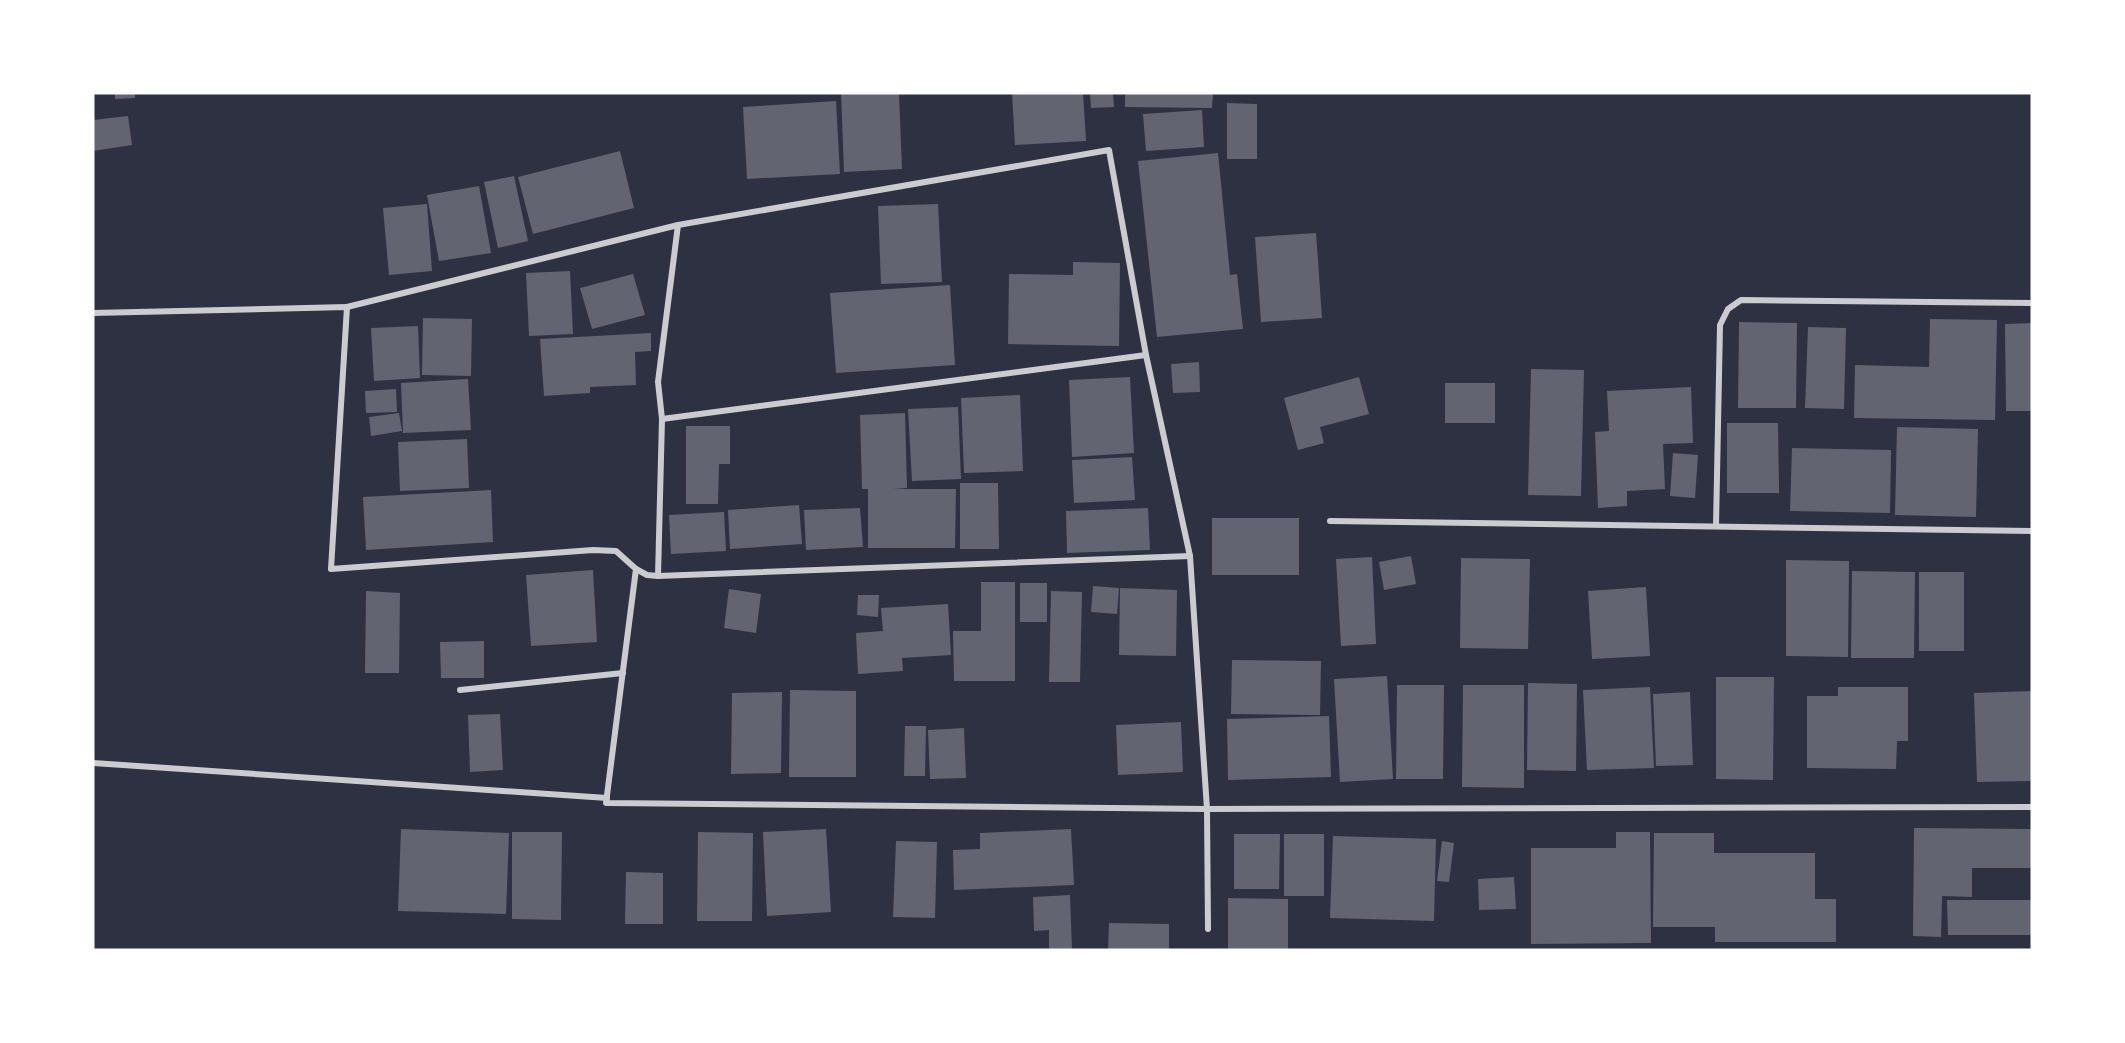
<svg xmlns="http://www.w3.org/2000/svg" width="2125" height="1043" viewBox="0 0 2125 1043" font-family="Montserrat,sans-serif">
<style>
.building{fill:#626471}
.lines{fill:none;stroke-linecap:round;stroke-linejoin:round}
.minor{stroke:#caccd0;stroke-width:6}
</style>
<rect width="100%" height="100%" fill="#2d3142"/>
<g class="building">
<path d="M115,93H135V98L115,99Z"/>
<path d="M841,93H899L902,169L844,172Z"/>
<path d="M1012,93H1083L1086,141L1015,145Z"/>
<path d="M1090,93H1113L1114,107L1091,108Z"/>
<path d="M1125,93H1213L1212,108L1125,107Z"/>
<path d="M836,101L840,174L747,179L743,107Z"/>
<path d="M1227,103L1257,104V159H1227Z"/>
<path d="M1202,110L1204,147L1146,151L1143,114Z"/>
<path d="M128,116L132,145L93,151V120Z"/>
<path d="M620,151L634,208L533,234L518,177Z"/>
<path d="M1218,153L1230,275L1237,274L1243,329L1157,337L1138,161Z"/>
<path d="M514,176L528,241L498,248L484,182Z"/>
<path d="M479,186L491,253L439,261L427,195Z"/>
<path d="M427,204L432,271L389,275L383,208Z"/>
<path d="M938,204L942,282L881,284L878,206Z"/>
<path d="M1316,233L1322,318L1261,322L1255,237Z"/>
<path d="M1073,262L1120,263L1119,346L1008,344L1009,274L1073,275Z"/>
<path d="M570,271L573,334L529,336L526,273Z"/>
<path d="M633,274L645,315L592,329L580,288Z"/>
<path d="M950,285L955,365L836,373L830,293Z"/>
<path d="M423,318L472,319L471,376L422,375Z"/>
<path d="M1930,319L1997,320L1995,420L1854,418L1855,365L1929,367Z"/>
<path d="M1739,322L1797,323L1796,408H1738Z"/>
<path d="M2032,323V411H2006L2005,324Z"/>
<path d="M418,326L420,378L374,381L371,328Z"/>
<path d="M1808,327L1846,328L1844,409L1805,408Z"/>
<path d="M651,333V351L635,352L636,385L590,387V393L544,396L540,339Z"/>
<path d="M1199,362L1200,392L1173,393L1171,364Z"/>
<path d="M1531,369L1584,370L1581,496L1528,495Z"/>
<path d="M1130,377L1134,453L1072,457L1069,380Z"/>
<path d="M1359,377L1369,414L1320,427L1324,443L1298,450L1284,398Z"/>
<path d="M468,379L471,430L403,433L401,383Z"/>
<rect x="1445" y="383" width="50" height="40"/>
<path d="M1691,387L1693,443L1663,444L1665,489L1627,491V506L1598,508L1595,432L1609,431L1607,391Z"/>
<path d="M396,389L397,412L366,413L365,391Z"/>
<path d="M1020,395L1023,471L964,473L961,398Z"/>
<path d="M958,407L961,479L912,481L908,409Z"/>
<path d="M399,413L402,431L371,436L369,417Z"/>
<path d="M905,413L907,488L893,489H956L955,548H868V489H862L860,415Z"/>
<path d="M1727,423H1778L1779,493H1727Z"/>
<path d="M686,426H730V464H719L718,504H686Z"/>
<path d="M1897,427L1978,429L1976,517L1895,515Z"/>
<path d="M467,439L469,488L400,491L398,442Z"/>
<path d="M1792,448L1891,450L1890,513L1790,511Z"/>
<path d="M1673,453L1698,455L1695,498L1670,496Z"/>
<path d="M1132,457L1135,500L1074,503L1072,460Z"/>
<path d="M960,483H998L999,549H960Z"/>
<path d="M491,490L493,542L366,550L363,497Z"/>
<path d="M799,505L802,544L730,549L728,510Z"/>
<path d="M860,508L863,547L806,550L804,510Z"/>
<path d="M1148,508L1150,550L1067,553L1066,511Z"/>
<path d="M724,512L726,551L671,554L669,515Z"/>
<rect x="1212" y="518" width="87" height="57"/>
<path d="M1411,556L1416,584L1384,590L1379,562Z"/>
<path d="M1372,557L1376,644L1341,646L1336,559Z"/>
<path d="M1461,558L1530,559L1528,649L1460,648Z"/>
<path d="M1786,560L1849,561L1848,657L1786,656Z"/>
<path d="M593,570L597,642L531,646L526,575Z"/>
<path d="M1852,571L1915,572L1914,658H1851Z"/>
<rect x="1919" y="572" width="45" height="79"/>
<path d="M981,582H1015V681H954L953,631H981Z"/>
<rect x="1020" y="583" width="27" height="39"/>
<path d="M1093,586L1119,588L1117,614L1091,612Z"/>
<path d="M1646,587L1650,656L1592,659L1588,591Z"/>
<path d="M1120,588L1177,590L1176,656L1119,655Z"/>
<path d="M729,589L761,594L756,633L724,628Z"/>
<path d="M366,591L400,593L399,673H365Z"/>
<path d="M1051,591L1082,592L1080,682H1049Z"/>
<path d="M858,595H879L878,617L857,615Z"/>
<path d="M948,604L951,655L902,658L903,671L858,674L856,633L883,631L881,608Z"/>
<path d="M484,641V678H441L440,642Z"/>
<path d="M1232,660L1321,661L1320,715L1231,714Z"/>
<path d="M1387,676L1393,779L1340,782L1334,679Z"/>
<path d="M1716,677H1774L1773,780L1716,779Z"/>
<path d="M1528,683L1577,684L1576,771L1527,770Z"/>
<path d="M1397,685H1444L1443,779H1396Z"/>
<path d="M1463,685H1524V788L1462,787Z"/>
<path d="M1650,687L1654,768L1587,770L1583,690Z"/>
<path d="M1838,687H1908V741H1897L1896,769L1807,768V696H1838Z"/>
<path d="M790,690L856,691V777H789Z"/>
<path d="M2032,691V781L1977,782L1974,693Z"/>
<path d="M782,692L781,773L731,774L732,693Z"/>
<path d="M1690,692L1693,765L1656,766L1653,694Z"/>
<path d="M500,714L503,770L470,772L468,715Z"/>
<path d="M1329,716L1331,777L1228,780L1227,719Z"/>
<path d="M1181,722L1183,772L1118,775L1116,725Z"/>
<path d="M905,726H926L925,776H904Z"/>
<path d="M964,728L966,778L930,779L928,730Z"/>
<path d="M1914,828L2032,829V868H1972V897L1942,896L1941,937L1913,936Z"/>
<path d="M401,829L509,833L506,914L398,911Z"/>
<path d="M826,829L831,912L767,916L763,832Z"/>
<path d="M1071,829L1074,885L954,890L953,850L980,849V833Z"/>
<path d="M512,832H562L561,920L512,919Z"/>
<path d="M698,832L753,833L752,921H697Z"/>
<path d="M1616,832H1650L1651,943L1531,944V848H1616Z"/>
<path d="M1654,833H1714V853H1815V899H1836V942H1715V927H1653Z"/>
<path d="M1234,834H1280L1279,889H1234Z"/>
<rect x="1284" y="834" width="40" height="62"/>
<path d="M1333,836L1436,839L1434,921L1330,918Z"/>
<path d="M896,841L937,842L935,918L893,917Z"/>
<path d="M1442,841L1454,843L1449,882L1437,881Z"/>
<path d="M626,872L663,873V924H625Z"/>
<path d="M1514,877L1516,909L1479,910L1478,879Z"/>
<path d="M1070,895L1072,950H1049V930L1034,931L1033,897Z"/>
<path d="M1228,898L1288,899V950H1228Z"/>
<path d="M1947,900H2032V935H1948Z"/>
<path d="M1109,923L1169,924V950H1108Z"/>
</g>
<g class="lines">
<g class="minor">
<path d="M347,307L678,225L1109,150L1146,355L1190,556L1207,809L1208,929"/>
<path d="M93,313L347,307L331,569L593,550L616,551L636,569L606,803L1207,809L2032,807"/>
<path d="M662,419L1146,355"/>
<path d="M1330,521L2032,531"/>
<path d="M1716,526L1720,325L1728,309L1741,300L2032,303"/>
<path d="M636,569L647,575L658,576L1190,556"/>
<path d="M658,576L662,419L658,382L678,225"/>
<path d="M460,690L623,673"/>
<path d="M93,763L607,798"/>
</g>
</g>
<rect width="2125" height="1043" fill="none" stroke="#ffffff" stroke-width="189"/>
</svg>
